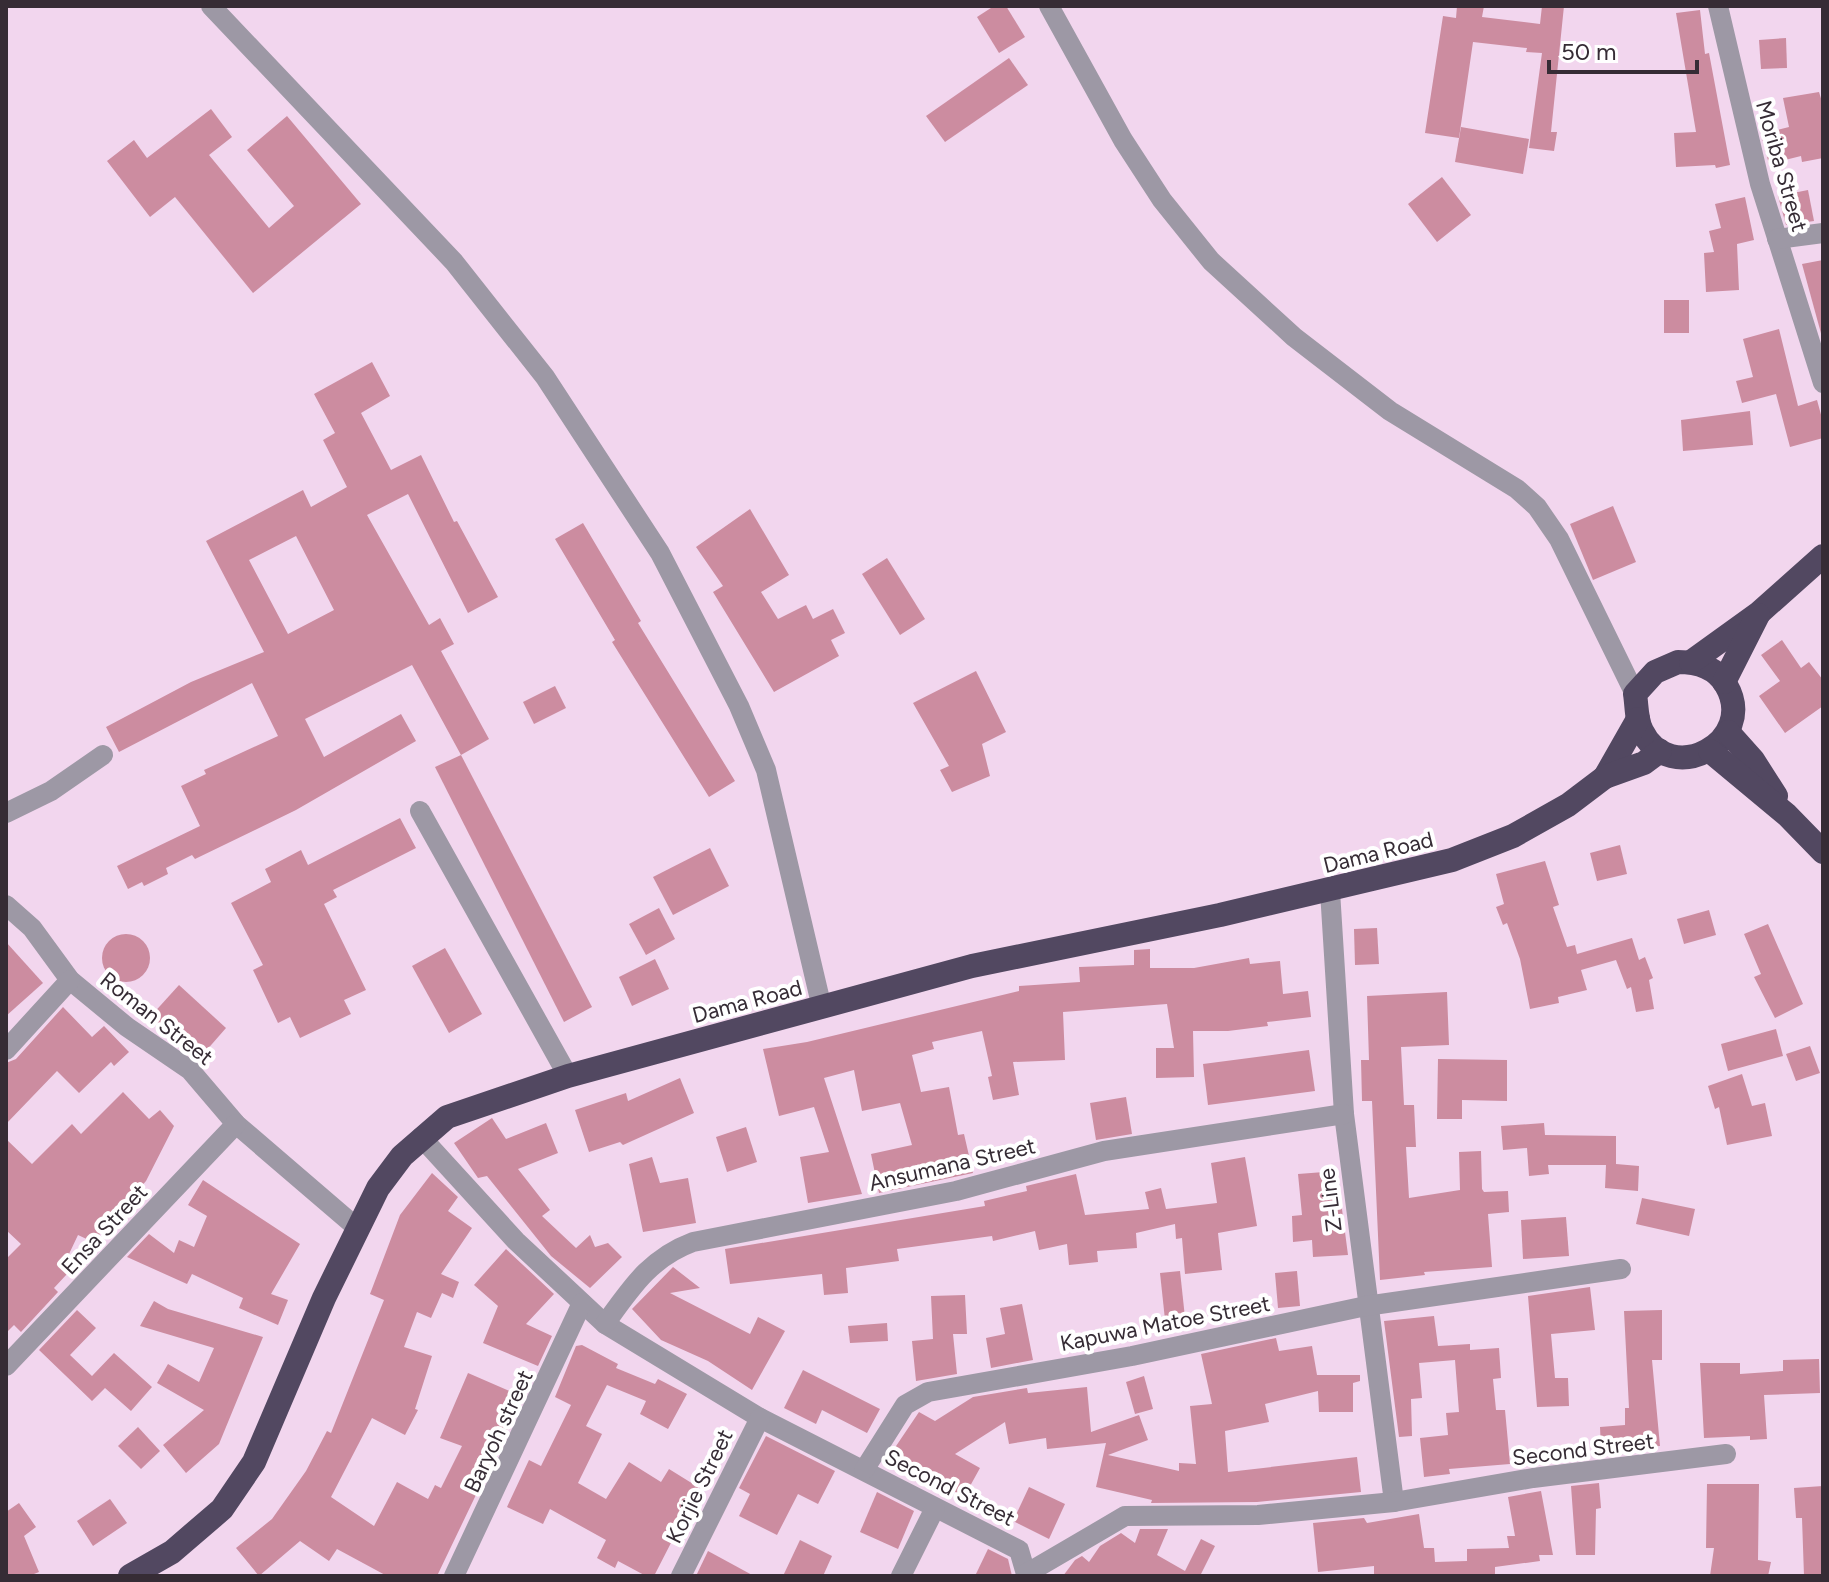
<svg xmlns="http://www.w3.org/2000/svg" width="1829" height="1582" viewBox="0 0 1829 1582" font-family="Figtree,sans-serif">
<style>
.building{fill:#cc8ca0;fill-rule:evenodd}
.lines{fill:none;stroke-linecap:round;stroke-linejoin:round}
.minor{stroke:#9d98a5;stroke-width:20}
.highway{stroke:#524861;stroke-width:24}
.labels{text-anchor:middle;stroke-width:8;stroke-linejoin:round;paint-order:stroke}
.street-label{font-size:22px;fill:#362c35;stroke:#fff}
</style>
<rect width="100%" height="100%" fill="#f2d6ee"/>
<g class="building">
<path d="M994,6H1006L1025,37L999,53L977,17Z"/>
<path d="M1457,6H1484L1482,17L1540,24L1542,6H1564L1551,132H1557L1554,151L1529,148L1542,53L1526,52L1527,48L1473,42L1459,138L1425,133L1443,16L1456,18Z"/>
<path d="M1700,10L1705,54L1709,53L1730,165L1716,168L1715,165L1676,167L1674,133L1696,132L1676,13Z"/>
<path d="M1786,38L1787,68L1761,69L1759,40Z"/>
<path d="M1009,58L1028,85L945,142L926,116Z"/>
<path d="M1819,92L1823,105V158L1802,162L1801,156L1769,164L1761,134L1789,127L1783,98Z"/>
<path d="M211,109L232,137L209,155L269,228L294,206L247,150L287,116L361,204L253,293L175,197L150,217L107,161L134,140L147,158Z"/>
<path d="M1461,127L1529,139L1523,174L1455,162Z"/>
<path d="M1442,177L1471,215L1437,242L1408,204Z"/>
<path d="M1808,190L1814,221L1786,225L1778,196Z"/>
<path d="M1745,197L1754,240L1737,244L1739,290L1706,292L1704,253L1714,252L1709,231L1721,228L1715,204Z"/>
<path d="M1823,260V337H1822L1802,264Z"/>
<rect x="1664" y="300" width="25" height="33"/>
<path d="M1779,329L1798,406L1817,400L1823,422V438L1790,447L1776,394L1742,403L1736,381L1753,377L1743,339Z"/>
<path d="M372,362L390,396L361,413L391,470L421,455L454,522L457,521L498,597L468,613L408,494L367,515L429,625L440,618L454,644L441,651L489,739L461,755L412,665L305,719L324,757L401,714L416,741L296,810L195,859L192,855L166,868L168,874L144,886L142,882L128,889L117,866L200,826L181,786L206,774L204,770L278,736L252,683L119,752L106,727L191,682L264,652L206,541L303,490L311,507L347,487L323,440L335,433L314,394ZM296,536L334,610L288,634L249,560Z"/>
<path d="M1750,411L1753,445L1683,451L1681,420Z"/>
<path d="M1613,506L1636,562L1593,580L1570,524Z"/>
<path d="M750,509L789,575L761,592L778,619L806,605L813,619L833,609L845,633L831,640L839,656L774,692L713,592L723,586L696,547Z"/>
<path d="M583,523L641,621L638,623L735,781L709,797L612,642L615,640L555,539Z"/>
<path d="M887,558L925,619L900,635L862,574Z"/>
<path d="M1782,640L1801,668L1809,662L1823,680V706L1785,733L1759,696L1780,681L1761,655Z"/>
<path d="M976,671L1006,732L982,744L990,776L952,792L940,770L949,766L913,703Z"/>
<path d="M555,686L566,708L534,724L523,702Z"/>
<path d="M461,755L592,1007L564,1022L435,767Z"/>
<path d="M400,818L416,848L333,890L337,897L324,904L366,990L344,1000L351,1014L300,1038L290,1017L278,1023L253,970L263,965L231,903L271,882L265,869L301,850L308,865Z"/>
<path d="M1620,845L1627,874L1597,881L1590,853Z"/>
<path d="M710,848L729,886L673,915L653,877Z"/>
<path d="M1545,861L1559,905L1553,907L1567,947L1575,945L1577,954L1632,938L1639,960L1645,957L1653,978L1649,980L1654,1009L1636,1012L1631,987L1627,989L1616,960L1581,970L1587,990L1558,997L1559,1003L1530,1009L1520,959L1507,923L1503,925L1496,907L1504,904L1496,874Z"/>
<path d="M659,908L675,939L646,955L629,924Z"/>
<path d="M1709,910L1716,935L1684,944L1677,919Z"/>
<path d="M1768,924L1803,1004L1775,1018L1754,977L1761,974L1744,934Z"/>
<path d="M1377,928L1379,964L1355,965L1354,929Z"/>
<circle cx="126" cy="958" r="24"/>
<path d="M6,942L43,983L6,1016Z"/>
<path d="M445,948L482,1014L449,1033L412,966Z"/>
<path d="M1150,949V968H1194L1249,958L1250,964L1280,961L1283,994L1308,991L1311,1017L1267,1022L1268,1026L1228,1031H1193L1194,1077L1156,1078V1048H1174L1167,1004L1063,1012L1065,1060L1013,1062L1019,1095L993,1100L988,1077L992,1076L982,1031L932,1042L934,1049L912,1055L921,1092L949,1087L958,1135L964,1134L973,1173L879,1193L871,1154L912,1145L900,1103L862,1111L854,1070L824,1078L862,1194L808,1203L800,1157L829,1152L814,1107L779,1116L763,1049L807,1042L1019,991V986L1080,982L1079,967L1134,965V950Z"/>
<path d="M655,959L669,989L632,1006L619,977Z"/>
<path d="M179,985L226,1028L198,1060L150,1017Z"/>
<path d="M1447,992L1449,1045L1401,1047L1404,1105H1414L1416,1147H1406L1409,1198L1460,1190L1459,1152L1481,1151L1482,1189L1484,1192L1508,1191L1509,1212L1488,1214L1492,1267L1424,1272L1425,1275L1380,1280L1372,1101H1362L1361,1060H1369L1367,996Z"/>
<path d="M63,1007L92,1037L104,1026L129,1052L114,1066L111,1062L79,1093L57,1071L6,1124V1063L16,1059Z"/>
<path d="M1776,1029L1783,1056L1728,1071L1721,1044Z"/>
<path d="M1810,1046L1820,1073L1796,1081L1786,1054Z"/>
<path d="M1309,1050L1315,1091L1208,1105L1203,1064Z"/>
<path d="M1438,1059L1507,1060V1101L1462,1100V1119H1437Z"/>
<path d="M1742,1074L1752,1106L1765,1103L1772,1136L1727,1145L1719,1107L1715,1109L1708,1086Z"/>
<path d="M680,1078L694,1113L623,1145L620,1142L589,1152L575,1110L626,1093L628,1101Z"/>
<path d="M123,1092L149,1119L160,1110L174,1126L146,1181L93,1242L78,1235L69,1254L80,1260L54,1288L58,1292L21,1332L14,1325L6,1333V1259L21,1244L6,1230V1139L32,1164L72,1124L81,1134Z"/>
<path d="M1126,1097L1132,1134L1096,1140L1090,1103Z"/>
<path d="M492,1118L506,1139L546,1123L558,1153L518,1169L550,1210L542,1216L576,1248L590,1235L595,1247L608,1243L622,1257L590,1288L551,1256L487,1176L478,1178L454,1143Z"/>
<path d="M1544,1123L1545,1135L1616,1136V1164L1639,1166L1638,1191L1605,1188L1606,1165H1548L1549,1174L1529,1176L1527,1148L1503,1150L1501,1126Z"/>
<path d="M746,1127L757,1162L727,1172L716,1137Z"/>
<path d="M652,1157L660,1183L688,1178L696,1223L643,1232L629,1164Z"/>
<path d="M1245,1157L1257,1226L1218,1233L1222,1270L1185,1274L1182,1238L1176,1239L1175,1224L1136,1233L1137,1248L1097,1251L1098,1262L1069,1265L1067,1244L1039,1250L1035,1231L993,1241L992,1236L897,1249L899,1261L846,1268L848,1293L824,1295L822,1274L730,1284L725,1249L985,1206L984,1201L1027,1191L1026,1186L1076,1174L1085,1215L1149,1209L1145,1192L1161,1188L1166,1209L1217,1203L1211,1163Z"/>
<path d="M1337,1171L1348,1255L1313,1257L1312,1240L1293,1242L1292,1216L1302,1215L1298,1174Z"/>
<path d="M432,1173L458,1197L448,1211L472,1228L441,1274L459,1282L453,1298L442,1293L431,1318L417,1312L404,1347L432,1356L415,1409L418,1410L405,1435L372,1418L331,1497L374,1526L397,1482L428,1499L435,1485L441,1488L462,1446L440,1438L468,1373L523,1397L437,1576H387L337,1549L329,1561L300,1541L259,1576L236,1548L272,1519L306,1471L327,1431L331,1433L384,1300L370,1294L400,1215Z"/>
<path d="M203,1180L300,1244L271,1294L288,1300L278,1325L239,1308L243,1298L192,1274L187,1284L127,1257L149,1234L174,1253L179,1240L194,1247L207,1216L188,1205Z"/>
<path d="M1642,1198L1695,1209L1689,1236L1636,1224Z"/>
<path d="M1566,1217L1569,1256L1523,1259L1521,1220Z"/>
<path d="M506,1249L554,1294L526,1324L552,1336L538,1366L483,1343L498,1306L474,1285Z"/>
<path d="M673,1267L700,1288L670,1293L750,1334L758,1317L785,1331L752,1390L708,1361L661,1340L632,1309Z"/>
<path d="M1180,1271L1186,1327L1166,1329L1160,1273Z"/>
<path d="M1297,1271L1300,1306L1278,1308L1275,1273Z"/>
<path d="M1590,1287L1595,1330L1551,1334L1555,1378H1568L1569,1406L1537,1407L1528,1296Z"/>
<path d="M965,1295L967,1334H953L957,1374L916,1381L912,1341L933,1339L931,1296Z"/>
<path d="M154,1301L168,1309L263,1337L219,1444L186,1473L163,1445L204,1410L157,1383L168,1364L199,1382L214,1348L140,1326Z"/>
<path d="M1022,1304L1033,1360L991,1368L986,1338L1005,1334L1000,1308Z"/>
<path d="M77,1310L96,1328L70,1355L92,1376L114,1353L152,1387L131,1411L105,1388L92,1401L39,1350Z"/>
<path d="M1662,1310V1360H1652L1660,1446L1601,1449L1600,1427L1625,1425V1408H1629L1624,1311Z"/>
<path d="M1434,1316L1438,1346L1470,1344V1350L1499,1348L1501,1378L1493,1379L1496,1410H1505L1510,1464L1449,1469L1450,1474L1424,1477L1420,1438L1448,1435L1446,1413L1459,1412L1455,1360L1419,1363L1422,1398L1411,1399L1412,1436L1399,1437L1384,1321Z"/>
<path d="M887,1323L888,1341L850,1343L848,1326Z"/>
<path d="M1276,1338L1279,1351L1312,1346L1317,1375H1360V1381L1353,1383V1412H1319L1318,1391L1265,1404L1269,1422L1225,1431L1228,1472L1357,1457L1361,1492L1257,1502L1151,1503L1152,1500L1096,1487L1106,1443L1047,1449L1046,1438L1009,1444L1005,1422L955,1454L980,1468L964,1497L890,1455L919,1412L935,1421L973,1397L1027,1388L1028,1393L1087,1387L1091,1432L1139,1415L1148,1440L1108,1455L1179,1471V1463L1196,1464L1190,1406L1212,1404L1201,1354Z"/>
<path d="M582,1345L618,1364L616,1368L655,1384L658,1379L687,1394L668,1429L640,1414L646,1401L607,1385L586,1426L602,1434L578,1483L606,1499L629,1462L661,1482L669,1469L698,1487L668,1537L673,1539L654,1576H646L618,1561L615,1568L597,1558L606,1540L550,1509L543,1524L507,1507L529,1460L541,1466L571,1405L555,1397L576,1346Z"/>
<path d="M1819,1359L1820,1393L1764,1395L1767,1439L1750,1440V1436L1704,1438L1700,1363H1740V1374L1783,1371V1360Z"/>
<path d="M803,1370L880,1409L867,1433L822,1410L816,1424L784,1408Z"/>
<path d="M1144,1376L1153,1409L1135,1414L1126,1382Z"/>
<path d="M138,1427L160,1451L141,1469L118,1446Z"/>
<path d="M766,1436L835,1471L818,1504L798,1494L777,1535L739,1516L750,1494L739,1488Z"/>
<path d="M1599,1483L1601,1508L1596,1509L1595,1555H1576L1571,1486Z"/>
<path d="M1707,1484H1759L1758,1560L1771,1562L1768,1576H1710L1714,1548H1706Z"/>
<path d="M1823,1486V1576H1804L1802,1518H1796L1794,1488Z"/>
<path d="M1029,1487L1065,1504L1049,1539L1013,1521Z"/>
<path d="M1541,1491L1553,1555H1539L1540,1561L1495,1567V1576H1374V1566L1318,1572L1313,1523L1364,1518L1367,1523L1419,1514L1424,1548H1434L1435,1562L1467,1561V1549L1509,1548L1507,1536H1515L1508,1497Z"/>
<path d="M877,1492L914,1511L898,1549L860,1532Z"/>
<path d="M110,1499L127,1523L93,1546L77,1521Z"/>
<path d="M19,1503L36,1527L24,1536L39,1572L29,1576H6V1512Z"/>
<path d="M1140,1529H1168L1157,1555L1185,1571L1201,1539L1215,1546L1200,1576H1063L1075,1560L1082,1556L1089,1562L1100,1546L1121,1533L1135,1543Z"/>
<path d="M800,1540L832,1556L823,1576H783Z"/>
<path d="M988,1549L1008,1559L1012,1576H975Z"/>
<path d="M708,1551L754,1576H696Z"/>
</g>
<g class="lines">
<g class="minor">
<path d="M211,6L454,262L545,377L660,553L739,706L766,770L822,1008"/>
<path d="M1049,6L1123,140L1162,200L1211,261L1294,337L1390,411L1517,489L1537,507L1559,539L1635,694"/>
<path d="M1718,6L1760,184L1823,383"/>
<path d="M1777,239L1823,233"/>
<path d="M420,811L568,1076"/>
<path d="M6,813L51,791L103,755"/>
<path d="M1330,891L1344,1114L1394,1502"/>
<path d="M6,905L32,928L70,980L127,1027L190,1070L236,1124L356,1227"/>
<path d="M6,1050L70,980"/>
<path d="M421,1137L516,1241L605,1324L760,1418L1019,1550L1026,1574"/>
<path d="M605,1324C631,1288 650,1258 693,1242L956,1191L1104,1151L1344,1114"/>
<path d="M6,1366L236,1124"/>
<path d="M864,1470L905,1405L928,1392L1132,1356L1366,1306L1621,1269"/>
<path d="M1026,1574L1125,1516L1258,1515L1394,1502L1533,1478L1726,1454"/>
<path d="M454,1576L582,1303"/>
<path d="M681,1576L760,1418"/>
<path d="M901,1576L935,1508"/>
</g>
<g class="highway">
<path d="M1678,662C1698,662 1716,667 1726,685C1759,741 1670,789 1642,731C1636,720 1637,706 1635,694L1655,672Z"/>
<path d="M1691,662L1759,613L1823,556"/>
<path d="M1724,682L1758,615"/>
<path d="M1728,732L1753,760L1776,796"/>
<path d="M1710,751L1787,815L1823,852"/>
<path d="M1605,777L1638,719"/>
<path d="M130,1576L172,1552L222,1509L254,1462L324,1298L378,1188L402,1156L447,1117L568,1076L972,966L1220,915L1452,860L1513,836L1568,805L1605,777L1644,763L1660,751"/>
</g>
</g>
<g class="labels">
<g class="street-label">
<text transform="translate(1782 166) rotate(74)" y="8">Moriba Street</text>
<text transform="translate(1378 852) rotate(-14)" y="8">Dama Road</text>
<text transform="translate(747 1001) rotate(-15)" y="8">Dama Road</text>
<text transform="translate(157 1018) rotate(38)" y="8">Roman Street</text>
<text transform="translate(952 1164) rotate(-13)" y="8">Ansumana Street</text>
<text transform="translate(1330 1200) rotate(-97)" y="8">Z-Line</text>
<text transform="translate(104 1229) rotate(-47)" y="8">Ensa Street</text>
<text transform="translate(1165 1323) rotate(-11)" y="8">Kapuwa Matoe Street</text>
<text transform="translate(498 1431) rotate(-65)" y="8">Baryoh street</text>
<text transform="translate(1583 1449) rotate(-7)" y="8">Second Street</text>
<text transform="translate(699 1486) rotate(-64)" y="8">Korjie Street</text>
<text transform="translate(950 1487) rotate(27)" y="8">Second Street</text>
</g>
</g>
<rect width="1829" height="1582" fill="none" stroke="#362c35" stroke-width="16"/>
<path d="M1549 60v12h148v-12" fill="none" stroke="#362c35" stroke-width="4"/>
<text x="1561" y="60" font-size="24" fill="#362c35" stroke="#ffffff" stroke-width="6" paint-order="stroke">50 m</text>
</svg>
